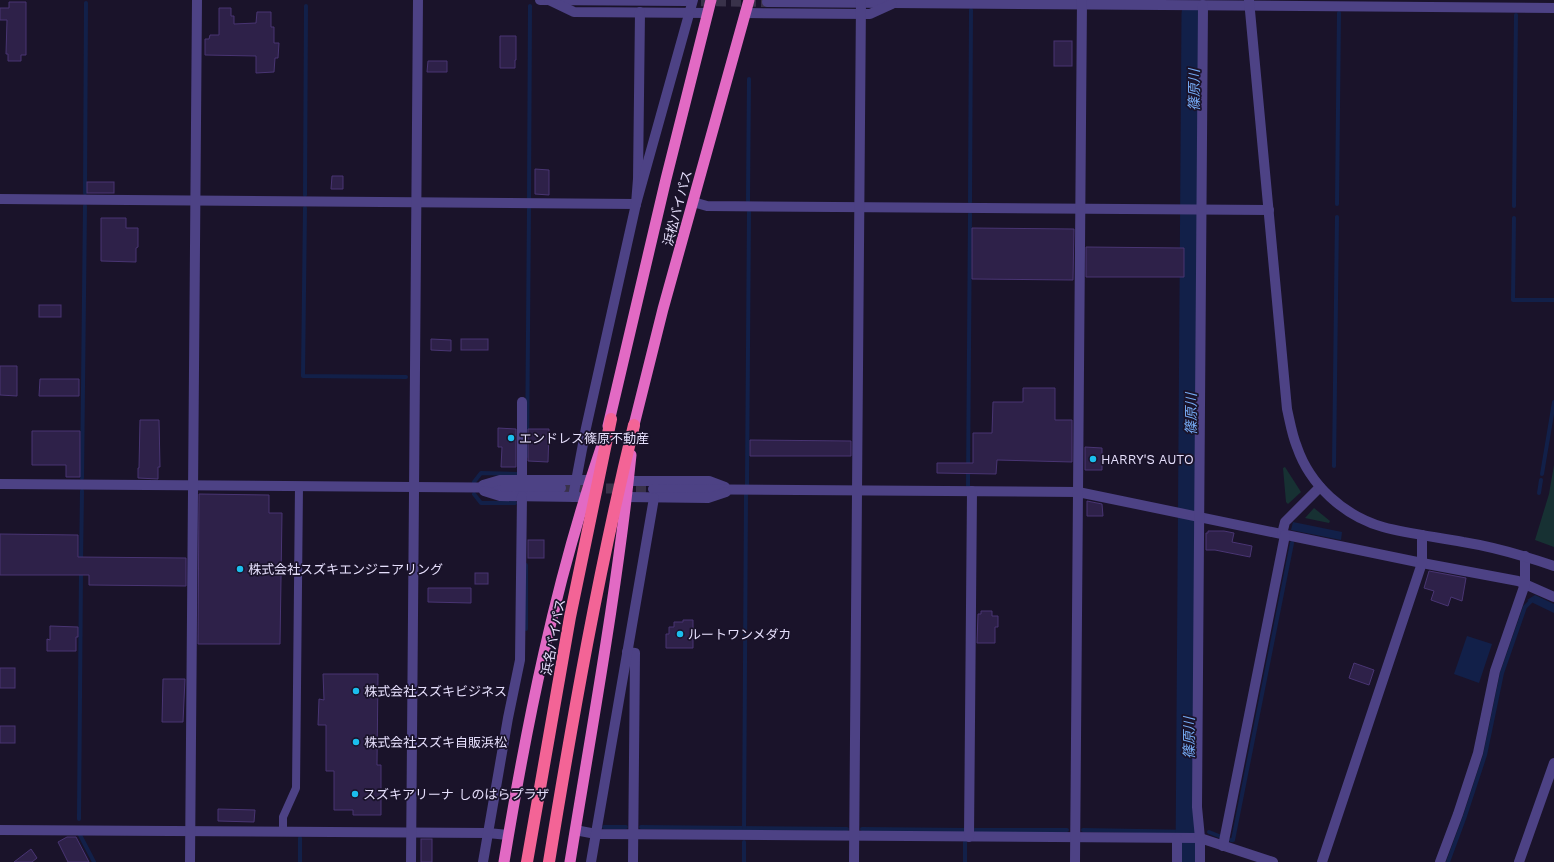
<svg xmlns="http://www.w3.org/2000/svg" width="1554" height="862" viewBox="0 0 1554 862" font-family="'Work Sans','Noto Sans JP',sans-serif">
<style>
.green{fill:#173133}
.water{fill:#122049}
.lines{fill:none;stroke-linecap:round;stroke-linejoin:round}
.stream{stroke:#122049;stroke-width:4}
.river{stroke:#122049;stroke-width:25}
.building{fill:#2e2149;stroke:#493573}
.minor-tunnel{stroke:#39324a;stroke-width:10;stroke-dasharray:10 5;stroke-linecap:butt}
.service{stroke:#4d4285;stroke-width:8}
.minor{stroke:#4d4285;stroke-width:10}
.tertiary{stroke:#4d4285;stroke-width:10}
.trunk{stroke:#e26ac4;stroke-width:11}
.motorway{stroke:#f36496;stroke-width:12}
.poi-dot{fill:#1bbeed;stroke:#1a132a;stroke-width:1.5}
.labels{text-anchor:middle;stroke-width:3.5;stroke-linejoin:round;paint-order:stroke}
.street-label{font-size:13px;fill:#e6dffc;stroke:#1a132a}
.poi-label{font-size:13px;fill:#e6dffc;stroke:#1a132a;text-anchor:start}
.water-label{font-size:14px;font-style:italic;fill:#75aaf4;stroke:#1a132a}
</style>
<rect width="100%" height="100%" fill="#1a132a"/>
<g class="green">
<path d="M1554,465V547L1535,540L1549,494Z"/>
<path d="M1285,467L1301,492L1288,504L1286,502L1283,468Z"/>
<path d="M1314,508L1330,521L1329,523L1305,518Z"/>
</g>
<g class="water">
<path d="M1293,522L1342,532L1341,540L1291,530Z"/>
<path d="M1535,595L1554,604V613L1527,600Z"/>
<path d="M1467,636L1492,644L1479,683L1454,674Z"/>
</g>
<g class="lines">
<g class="stream">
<path d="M85,193L86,3"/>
<path d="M305,195L306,6"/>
<path d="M529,198L530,6"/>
<path d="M748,201L749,79"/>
<path d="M970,202L971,10"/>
<path d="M1337,204L1339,13"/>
<path d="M1514,206L1516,15"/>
<path d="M305,208L303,376L406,377"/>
<path d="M1514,218L1513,300H1554"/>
<path d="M527,456L529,209"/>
<path d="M1334,466L1337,217"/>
<path d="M1542,474L1554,402"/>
<path d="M82,478L85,206"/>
<path d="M474,482L481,473L518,474"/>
<path d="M747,485L749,212"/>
<path d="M968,486L970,214"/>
<path d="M1539,493L1541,480"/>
<path d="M474,494L481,503H515"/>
<path d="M81,562L82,491"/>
<path d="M526,629V565"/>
<path d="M79,819L81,571"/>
<path d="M604,827H626"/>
<path d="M641,827L847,829"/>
<path d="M862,829L966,830"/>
<path d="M744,830L746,495"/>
<path d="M975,830H1067"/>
<path d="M1083,830L1196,832"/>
<path d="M1209,832L1219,836"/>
<path d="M80,835L94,862"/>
<path d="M1231,840H1233L1292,543"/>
<path d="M300,862V838"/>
<path d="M744,862V842"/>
<path d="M965,862V842"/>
<path d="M1448,862L1465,816L1485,755L1502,673L1525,607L1533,599"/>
</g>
<path class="river" d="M1188,862L1194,14"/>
</g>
<g class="building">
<path d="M9,2H26V55H21V61H8V54H6L7,20H0V8H9Z"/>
<path d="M219,8H231V16H234V24L256,23L257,12H271V27H274V43H279L278,58H275L274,72L256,73V56L205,55V39H209L210,35H219Z"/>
<path d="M500,36H516V60H515V68H500Z"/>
<rect x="1054" y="41" width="18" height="25"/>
<path d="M428,61H447V72H427Z"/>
<path d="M535,169L549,170V195L535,194Z"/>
<path d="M332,176H343V189H331Z"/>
<rect x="87" y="182" width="27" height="11"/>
<path d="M101,218H126V228H138V247L136,248V262L101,261Z"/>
<path d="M972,228L1074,229L1073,280L972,279Z"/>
<path d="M1086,247L1184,248V277H1086Z"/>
<rect x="39" y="305" width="22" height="12"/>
<path d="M431,339L451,340V351L431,350Z"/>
<rect x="461" y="339" width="27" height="11"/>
<path d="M0,366H17V396L0,395Z"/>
<path d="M40,379H79V396H39Z"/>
<path d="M1023,388H1055V420H1072V462L997,460L996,474L937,473V463H973V433H992L993,402H1023Z"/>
<path d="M140,420H159L160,467H158V479L138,478V468H139Z"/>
<path d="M498,428L516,429V467H501L502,447H498Z"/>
<path d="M528,429H549L548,462L528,461Z"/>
<path d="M32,431H80V477H66V465H32Z"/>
<path d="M750,440L851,441V456H750Z"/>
<path d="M1085,447L1102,448V470H1085Z"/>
<path d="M199,494L269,495V513H282L280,644H198Z"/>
<path d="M1087,501L1102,504L1103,516H1087Z"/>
<path d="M1208,531H1224L1234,533L1232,542L1252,546L1250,557L1215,550H1206V533H1208Z"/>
<path d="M0,534L78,535V557L186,558V586L89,585V575H0Z"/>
<rect x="528" y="540" width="16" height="18"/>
<path d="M1429,571L1466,578L1462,601L1451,597L1448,606L1431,600L1434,591L1424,588Z"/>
<rect x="475" y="573" width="13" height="11"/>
<path d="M428,588H471V603L428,602Z"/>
<path d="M981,611H992V616H998V627H995V643H977L978,614H981Z"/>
<path d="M683,620H693V648H666V634H669V627H674V622H683Z"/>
<path d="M50,626L78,627V637H76V651H47V639L50,640Z"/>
<path d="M1354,663L1374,670L1369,685L1349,678Z"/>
<rect x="0" y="668" width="15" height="20"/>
<path d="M323,674H378L377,765H381V815H353V810H334V771H326V725H318L319,699L324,700Z"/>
<path d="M163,679H185L183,722H162Z"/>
<rect x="0" y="726" width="15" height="17"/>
<path d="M218,809L255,810L254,822L218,821Z"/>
<path d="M67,837H76L89,862H68L58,842Z"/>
<rect x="421" y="839" width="11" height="23"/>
<path d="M31,849L37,858L32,862H14Z"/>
</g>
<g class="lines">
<g class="minor-tunnel">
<path d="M686,1L767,2"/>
<path d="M561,488L653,489"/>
</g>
<path class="service" d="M283,832V817L296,788L299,486"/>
<g class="minor">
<path d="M540,0L686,1"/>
<path d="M549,0L574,12L708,13"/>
<path d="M767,2L1554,8"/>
<path d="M745,13L870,14L892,4"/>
<path d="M0,199L636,204L638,179L640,12"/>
<path d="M693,202L707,206L1269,210"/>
<path d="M522,480V402"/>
<path d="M628,481H709L725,487"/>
<path d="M0,484L561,488"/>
<path d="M483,485L500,480H590"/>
<path d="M653,489L1078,492L1422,563L1518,581L1554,597"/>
<path d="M484,491L500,496L579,497"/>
<path d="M573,497L586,428L636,204L693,0"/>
<path d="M627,497L708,498L726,492"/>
<path d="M1282,534L1285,522L1320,487"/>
<path d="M627,652L635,653L633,862"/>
<path d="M0,830L488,833L508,835"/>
<path d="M575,830L596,834L1200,838L1273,862"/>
<path d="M969,837L972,491"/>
<path d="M1223,846L1285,535"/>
<path d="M190,862L197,0"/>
<path d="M411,862L418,0"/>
<path d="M483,862L508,718L520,660L522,496"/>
<path d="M591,862L654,498"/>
<path d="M854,862L861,0"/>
<path d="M1075,862L1082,0"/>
<path d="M1177,862V838"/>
<path d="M1200,862V838L1197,807L1203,5"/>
<path d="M1322,862L1422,563V535"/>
<path d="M1440,862L1458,814L1478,753L1495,671L1525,584V556"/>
<path d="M1519,862L1554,763"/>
</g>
<path class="tertiary" d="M1249,0L1287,409C1290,422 1292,435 1297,447C1310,485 1344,516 1383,527C1409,534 1437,537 1463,542C1494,547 1525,556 1554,566"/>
<g class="trunk">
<path d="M608,426L666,179L711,0"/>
<path d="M633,434L634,425L663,309L749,0"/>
<path d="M504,862C527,722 555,583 601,448"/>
<path d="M570,862C592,726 617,592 631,455"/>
</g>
<g class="motorway">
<path d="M527,862L570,617L611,419"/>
<path d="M549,862C573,715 599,569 634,425"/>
</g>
</g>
<g class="poi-dot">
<circle cx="511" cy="438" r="4"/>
<circle cx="1093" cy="459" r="4"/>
<circle cx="240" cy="569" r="4"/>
<circle cx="680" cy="634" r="4"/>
<circle cx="356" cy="691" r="4"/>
<circle cx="356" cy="742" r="4"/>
<circle cx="355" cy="794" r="4"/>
</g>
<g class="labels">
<g class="street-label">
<text transform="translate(677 208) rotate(-75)" y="5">浜松バイパス</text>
<text transform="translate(553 637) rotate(-79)" y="5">浜名バイパス</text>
</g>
<g class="poi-label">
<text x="519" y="443">エンドレス篠原不動産</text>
<text x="1101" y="464">HARRY'S AUTO</text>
<text x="248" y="574">株式会社スズキエンジニアリング</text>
<text x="688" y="639">ルートワンメダカ</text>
<text x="364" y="696">株式会社スズキビジネス</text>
<text x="364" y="747">株式会社スズキ自販浜松</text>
<text x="363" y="799">スズキアリーナ しのはらプラザ</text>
</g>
<g class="water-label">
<text transform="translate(1194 90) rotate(-90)" y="5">篠原川</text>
<text transform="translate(1191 414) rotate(-90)" y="5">篠原川</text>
<text transform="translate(1189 738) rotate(-90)" y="5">篠原川</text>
</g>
</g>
</svg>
